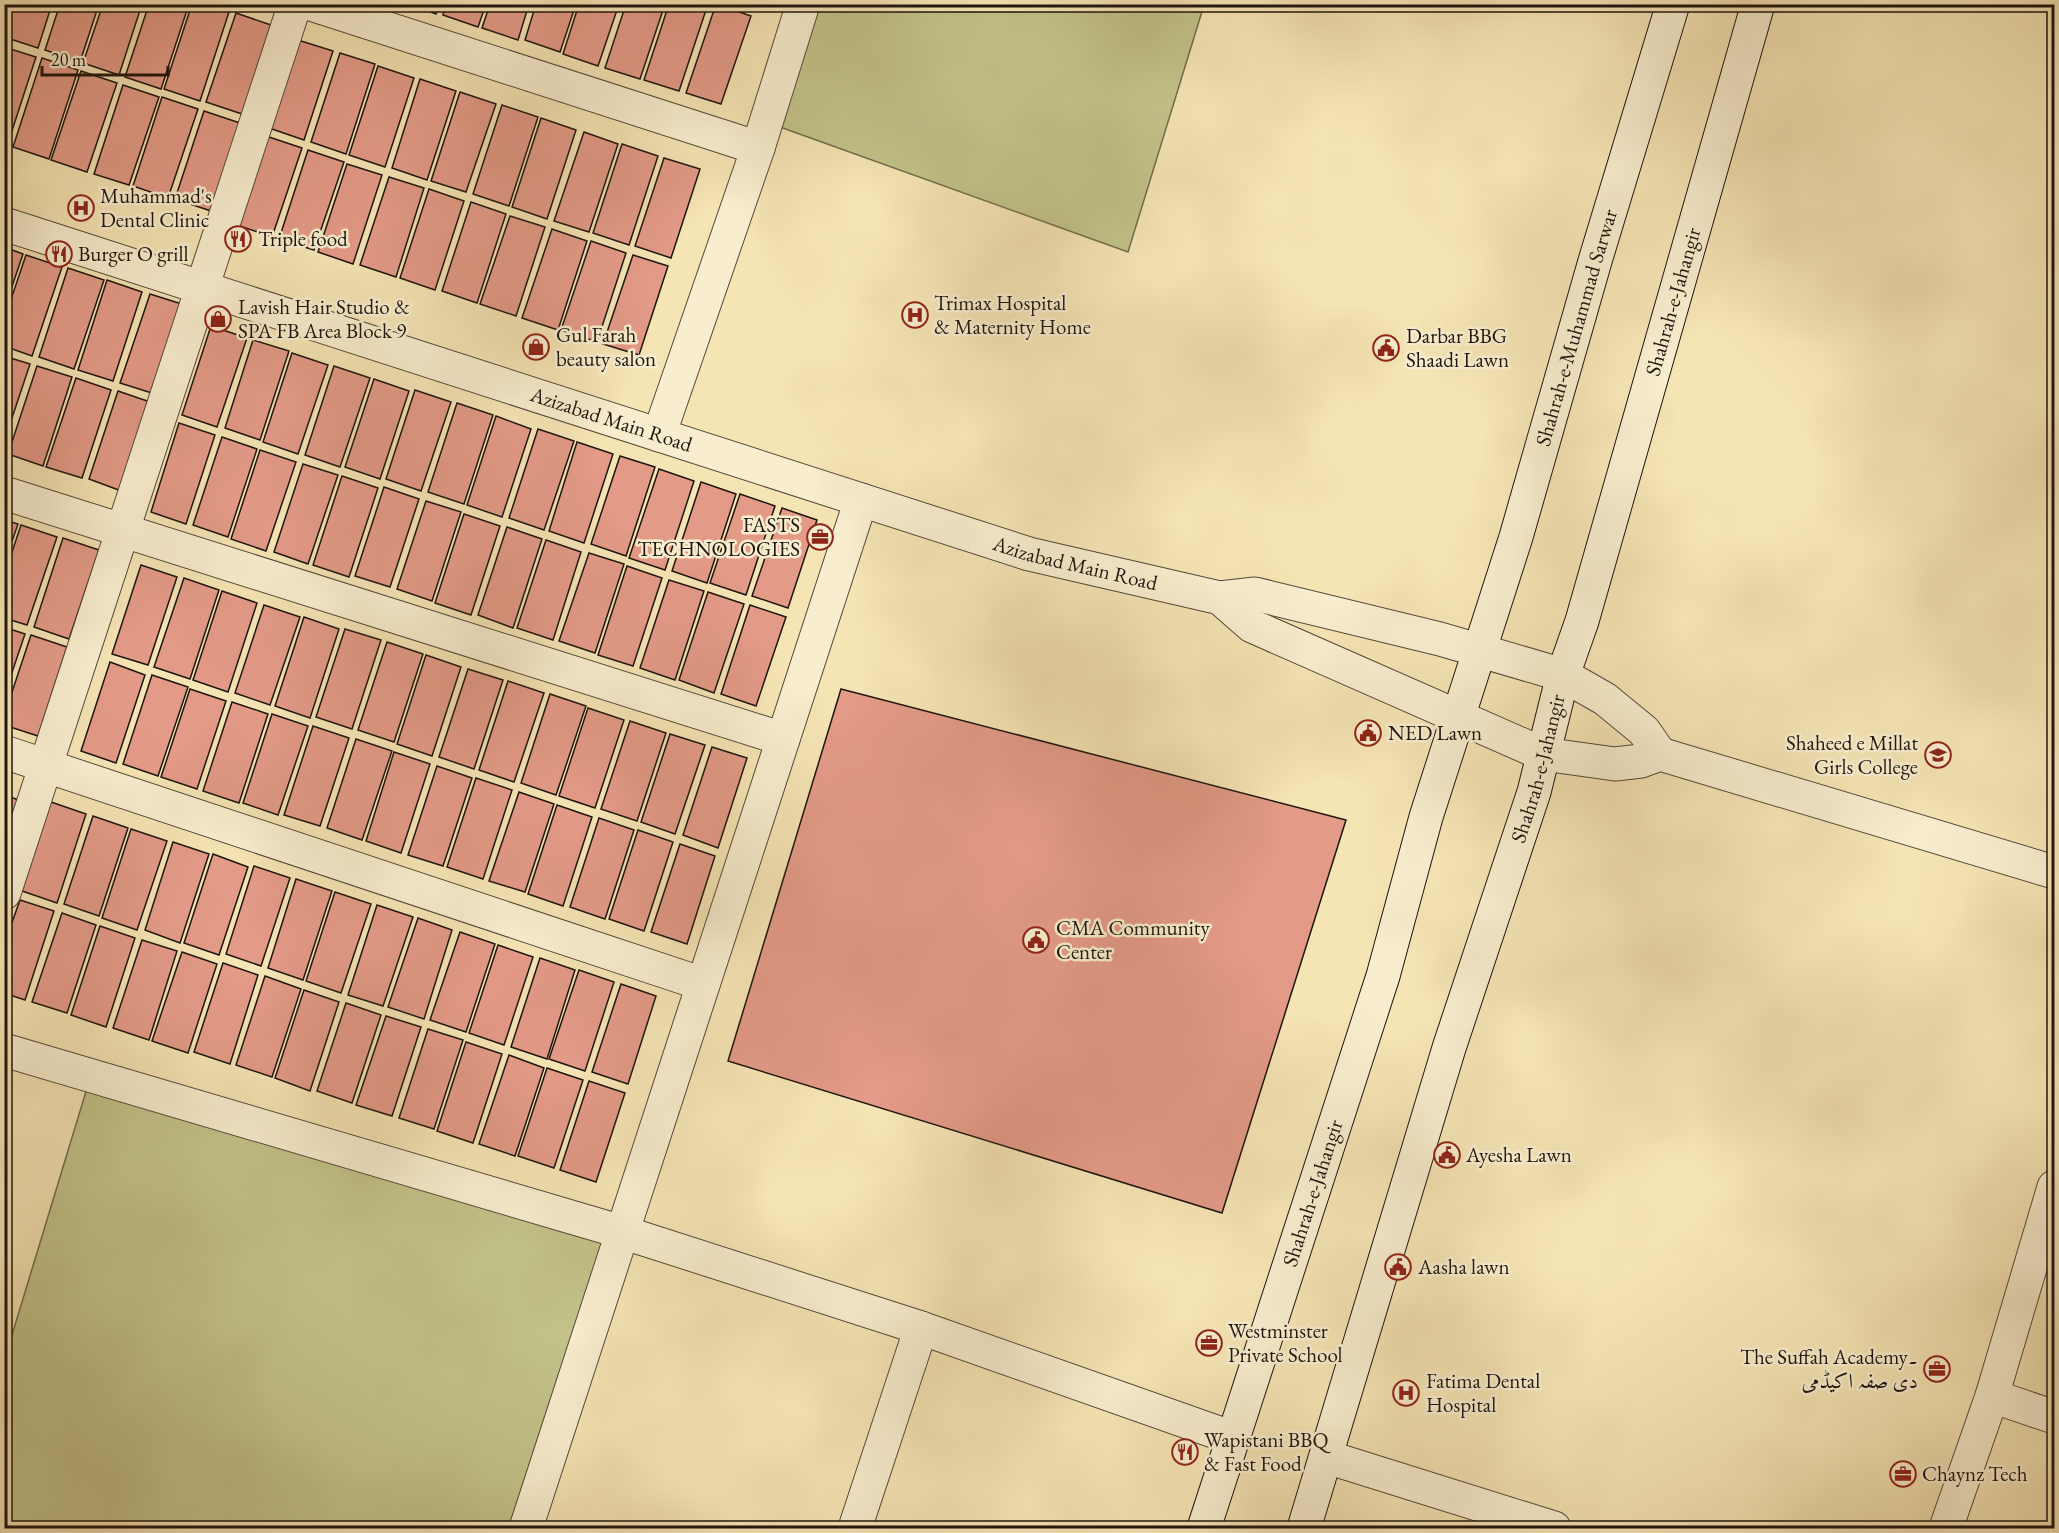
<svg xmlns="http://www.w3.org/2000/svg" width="2059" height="1533" viewBox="0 0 2059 1533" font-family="'EB Garamond',Amiri,serif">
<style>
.green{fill:#c2c289;stroke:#706c4c;stroke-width:1.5}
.building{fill:#e39a87;stroke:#1e150e;stroke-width:1.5}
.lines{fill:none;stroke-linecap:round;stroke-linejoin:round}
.minor-casing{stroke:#544938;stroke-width:35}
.tertiary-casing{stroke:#544938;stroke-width:35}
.secondary-casing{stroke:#1e150e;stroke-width:35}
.minor{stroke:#f8edce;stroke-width:33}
.tertiary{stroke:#f8edce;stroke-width:33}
.secondary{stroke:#f8edce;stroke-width:33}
.labels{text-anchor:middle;stroke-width:5;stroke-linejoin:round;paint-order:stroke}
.poi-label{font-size:21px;fill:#1e150e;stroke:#f8edce;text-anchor:start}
.street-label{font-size:21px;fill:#1e150e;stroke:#f8edce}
</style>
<rect width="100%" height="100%" fill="#f5e4b4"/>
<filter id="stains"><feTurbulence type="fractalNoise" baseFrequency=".00333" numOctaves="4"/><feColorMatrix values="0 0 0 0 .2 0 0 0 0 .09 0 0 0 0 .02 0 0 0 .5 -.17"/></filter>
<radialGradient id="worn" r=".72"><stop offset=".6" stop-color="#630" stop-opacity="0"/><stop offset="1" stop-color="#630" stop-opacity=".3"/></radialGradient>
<g class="green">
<path d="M803,5H1204L1128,252L766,122Z"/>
<path d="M91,1075L622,1232L526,1528H5V1358Z"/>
</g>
<g class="building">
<path d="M13,4H52L38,48L4,37Z"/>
<path d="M60,4H99L80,62L45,50Z"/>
<path d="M103,4H142L119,75L83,63Z"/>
<path d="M149,4H189L161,89L125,77Z"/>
<path d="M192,4H207L229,12L200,101L164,89Z"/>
<path d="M409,4H439L436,14Z"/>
<path d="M446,4H486L478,27L443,15Z"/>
<path d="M490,4H529L518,40L482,28Z"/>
<path d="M536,4H576L560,52L525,40Z"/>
<path d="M579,4H619L598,66L563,54Z"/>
<path d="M626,4H665L640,79L605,68Z"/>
<path d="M669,4H708L679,91L644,80Z"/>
<path d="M716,4L751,16L721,104L686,93Z"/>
<path d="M236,13L271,25L242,114L206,102Z"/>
<path d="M298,40L333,51L304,140L269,128Z"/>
<path d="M4,47L36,57L7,146L4,145Z"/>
<path d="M340,53L375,64L346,154L311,142Z"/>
<path d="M42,58L78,70L49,159L13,147Z"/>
<path d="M378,66L414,78L385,167L349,155Z"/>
<path d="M81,71L117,83L87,172L51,160Z"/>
<path d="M420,79L456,91L427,180L392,168Z"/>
<path d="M123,85L159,97L129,185L94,174Z"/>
<path d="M460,92L496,104L466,192L431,181Z"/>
<path d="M162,97L198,109L168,198L133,186Z"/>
<path d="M502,105L538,117L509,206L473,194Z"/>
<path d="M204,111L240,123L211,211L175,199Z"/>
<path d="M541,118L576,130L547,219L512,207Z"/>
<path d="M584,132L618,144L589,232L554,221Z"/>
<path d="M266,136L302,148L272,237L237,225Z"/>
<path d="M622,144L658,156L629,245L593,233Z"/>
<path d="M308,150L344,162L314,250L279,239Z"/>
<path d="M664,158L700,169L671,258L635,246Z"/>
<path d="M347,164L382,175L353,264L318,252Z"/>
<path d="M389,177L424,188L396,277L360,265Z"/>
<path d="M429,189L464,201L435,290L400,278Z"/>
<path d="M471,202L506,214L477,303L442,291Z"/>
<path d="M510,216L545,227L516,316L480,304Z"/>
<path d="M552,229L587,241L558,330L522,318Z"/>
<path d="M591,241L626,253L597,342L561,330Z"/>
<path d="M4,247L23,254L4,310Z"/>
<path d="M26,255L62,267L32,356L4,346V320Z"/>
<path d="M633,255L668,266L639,355L603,344Z"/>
<path d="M68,268L104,280L74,369L39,357Z"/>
<path d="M107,280L142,292L113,381L78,370Z"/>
<path d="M150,294L185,305L155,394L120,383Z"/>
<path d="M211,326L247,338L217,427L182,415Z"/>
<path d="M253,340L289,351L260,440L225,428Z"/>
<path d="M292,353L328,365L298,454L263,442Z"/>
<path d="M4,356L30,364L4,442Z"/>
<path d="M37,366L72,377L43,466L8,454Z"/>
<path d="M334,366L370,378L340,467L305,455Z"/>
<path d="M76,378L111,390L82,478L46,467Z"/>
<path d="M374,379L409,391L380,479L345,467Z"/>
<path d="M415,390L451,402L421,491L386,479Z"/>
<path d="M118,391L153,403L124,492L89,479Z"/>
<path d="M457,403L493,415L464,504L428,492Z"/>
<path d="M496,416L531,429L502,517L467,505Z"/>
<path d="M179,423L215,435L186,524L151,512Z"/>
<path d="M538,429L574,441L544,530L509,518Z"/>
<path d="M222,437L257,449L228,537L193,525Z"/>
<path d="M577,442L613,454L584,543L549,531Z"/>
<path d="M260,450L296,462L266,551L231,539Z"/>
<path d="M620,456L655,467L626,556L591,544Z"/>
<path d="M303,464L338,475L308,564L274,552Z"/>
<path d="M659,469L694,481L665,570L629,558Z"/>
<path d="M342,476L378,488L349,577L313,565Z"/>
<path d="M701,482L736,494L707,583L672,571Z"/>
<path d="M384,487L419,499L390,587L355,576Z"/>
<path d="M740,494L775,506L746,595L710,583Z"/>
<path d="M426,501L461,512L432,601L397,589Z"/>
<path d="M782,508L817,520L788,608L752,596Z"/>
<path d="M464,514L500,526L471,615L435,603Z"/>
<path d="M4,520L18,524L4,564Z"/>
<path d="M21,525L57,537L27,625L4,618V576Z"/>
<path d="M507,527L542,539L513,628L478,615Z"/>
<path d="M63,538L99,550L69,639L34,627Z"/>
<path d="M546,540L581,552L553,640L517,628Z"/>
<path d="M589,553L624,564L595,653L559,641Z"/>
<path d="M141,565L177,577L148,665L112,654Z"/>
<path d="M627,566L662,578L633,666L598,655Z"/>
<path d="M184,578L219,590L190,679L154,667Z"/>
<path d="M669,580L704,591L675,680L640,668Z"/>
<path d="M222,591L257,603L228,692L193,680Z"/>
<path d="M708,592L744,604L714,693L679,680Z"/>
<path d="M264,605L300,617L270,705L235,693Z"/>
<path d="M750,605L786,617L756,706L721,694Z"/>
<path d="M304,617L339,629L310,718L275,706Z"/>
<path d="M4,627L25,634L4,696Z"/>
<path d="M345,629L381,640L352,729L316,717Z"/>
<path d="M31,635L67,647L38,736L4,725V716Z"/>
<path d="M387,642L423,654L394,742L358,730Z"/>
<path d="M426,655L461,667L432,756L397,744Z"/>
<path d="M110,662L145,675L116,763L81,751Z"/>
<path d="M468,669L503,680L474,769L439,757Z"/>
<path d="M152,675L188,687L158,776L123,764Z"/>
<path d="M508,681L544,693L514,782L479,770Z"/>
<path d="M190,689L226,701L197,789L161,777Z"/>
<path d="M841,689L1346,820L1222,1213L728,1061Z"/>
<path d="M550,694L586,706L556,795L521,783Z"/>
<path d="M232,702L268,714L239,803L203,791Z"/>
<path d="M588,708L624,720L595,808L559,796Z"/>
<path d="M272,714L308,726L278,815L243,803Z"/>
<path d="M630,721L666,733L637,821L601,809Z"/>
<path d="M313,726L349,738L320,826L284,815Z"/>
<path d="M670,734L705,745L675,834L641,822Z"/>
<path d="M356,739L392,751L362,840L327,828Z"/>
<path d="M712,747L747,758L718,848L683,835Z"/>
<path d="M394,752L430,764L401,853L366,841Z"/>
<path d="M437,766L472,778L443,866L408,855Z"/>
<path d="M476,778L512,790L483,879L447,867Z"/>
<path d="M519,792L554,804L525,892L489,881Z"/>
<path d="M4,795L22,801L4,854Z"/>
<path d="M51,802L86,814L57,903L22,891Z"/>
<path d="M557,805L592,817L563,906L528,894Z"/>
<path d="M93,816L128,828L99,916L64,904Z"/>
<path d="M599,818L634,830L605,919L570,907Z"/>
<path d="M131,829L167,841L137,930L102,918Z"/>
<path d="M638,830L673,842L644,931L609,919Z"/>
<path d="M173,842L209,854L180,943L145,930Z"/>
<path d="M680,844L715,856L687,944L651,932Z"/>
<path d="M213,854L248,867L219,955L184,943Z"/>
<path d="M254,866L290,878L261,966L226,954Z"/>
<path d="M296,879L332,891L303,980L268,968Z"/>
<path d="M335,892L371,904L341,993L306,981Z"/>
<path d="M20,900L54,911L25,1000L4,993V945Z"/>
<path d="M377,905L413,917L383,1006L348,995Z"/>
<path d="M62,913L96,925L67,1013L32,1002Z"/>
<path d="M418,918L452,930L424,1019L388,1007Z"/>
<path d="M100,926L135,938L106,1027L71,1015Z"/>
<path d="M460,932L495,944L466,1032L430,1020Z"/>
<path d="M142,940L177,951L149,1040L113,1028Z"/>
<path d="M498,945L533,957L504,1045L469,1033Z"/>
<path d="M182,952L217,964L188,1053L152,1041Z"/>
<path d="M540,958L575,970L547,1059L511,1047Z"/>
<path d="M223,963L258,975L230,1064L194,1052Z"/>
<path d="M579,970L614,982L585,1071L549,1059Z"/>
<path d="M265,976L301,989L272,1077L236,1065Z"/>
<path d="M621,984L656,996L628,1084L592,1072Z"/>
<path d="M304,990L339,1002L310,1091L275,1078Z"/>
<path d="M346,1003L381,1015L352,1103L317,1091Z"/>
<path d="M386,1016L421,1027L392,1116L356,1105Z"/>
<path d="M428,1029L463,1040L434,1129L399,1118Z"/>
<path d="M466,1042L502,1054L473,1143L437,1131Z"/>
<path d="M509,1055L544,1068L515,1156L479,1144Z"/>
<path d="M547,1068L583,1080L554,1168L518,1156Z"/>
<path d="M589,1081L625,1093L596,1182L560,1170Z"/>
</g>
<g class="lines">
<g class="minor-casing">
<g id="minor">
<path d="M311,4L758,148"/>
<path d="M659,435L758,148L803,4"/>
<path d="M4,493L783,739"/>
<path d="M4,752L703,984"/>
<path d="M4,893L295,4"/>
<path d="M4,1050L622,1232L921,1328L1233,1438"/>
<path d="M1992,1396L2054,1417"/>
<path d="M1327,1457L1554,1528"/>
<path d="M526,1528L861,500"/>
<path d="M855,1528L921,1328"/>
<path d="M1946,1528L1992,1396L2054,1187"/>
</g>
</g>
<g class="tertiary-casing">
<g id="tertiary">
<path id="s1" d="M4,224L1029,554L1220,598L1255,594L1440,639L1563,675L1605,699L1644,731L1660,754"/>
<path d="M1220,598L1252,626L1543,754L1615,764L1641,761L1660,754L2054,872"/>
</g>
</g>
<g class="secondary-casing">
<g id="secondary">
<path id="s2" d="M1204,1528L1383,976L1426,817L1516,537L1595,261L1673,4"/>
<path id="s3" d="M1304,1528L1449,1048L1534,792L1563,675L1582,621L1758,4"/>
</g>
</g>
<use href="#minor" class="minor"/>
<use href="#tertiary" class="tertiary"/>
<use href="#secondary" class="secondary"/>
</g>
<defs>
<g id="hospital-ring" transform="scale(1.35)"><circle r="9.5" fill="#f8edce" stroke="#8f2418" stroke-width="1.5"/><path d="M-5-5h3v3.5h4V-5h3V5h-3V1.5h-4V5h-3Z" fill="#8f2418"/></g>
<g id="restaurant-ring" transform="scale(1.35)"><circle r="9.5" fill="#f8edce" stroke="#8f2418" stroke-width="1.5"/><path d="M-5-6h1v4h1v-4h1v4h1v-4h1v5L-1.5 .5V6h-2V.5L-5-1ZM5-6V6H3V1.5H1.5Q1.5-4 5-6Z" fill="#8f2418"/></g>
<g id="shop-ring" transform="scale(1.35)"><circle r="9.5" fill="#f8edce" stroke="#8f2418" stroke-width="1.5"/><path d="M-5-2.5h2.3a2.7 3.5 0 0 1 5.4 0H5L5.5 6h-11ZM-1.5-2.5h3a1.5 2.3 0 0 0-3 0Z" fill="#8f2418"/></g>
<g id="civic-ring" transform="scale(1.35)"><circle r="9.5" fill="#f8edce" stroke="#8f2418" stroke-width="1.5"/><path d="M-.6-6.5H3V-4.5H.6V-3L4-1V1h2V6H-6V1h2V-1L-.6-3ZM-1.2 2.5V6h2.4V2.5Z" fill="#8f2418"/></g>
<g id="office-ring" transform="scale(1.35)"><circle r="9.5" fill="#f8edce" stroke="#8f2418" stroke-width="1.5"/><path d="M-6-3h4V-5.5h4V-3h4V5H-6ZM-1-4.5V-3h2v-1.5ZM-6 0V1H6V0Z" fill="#8f2418"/></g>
<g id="university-ring" transform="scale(1.35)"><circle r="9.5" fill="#f8edce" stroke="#8f2418" stroke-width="1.5"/><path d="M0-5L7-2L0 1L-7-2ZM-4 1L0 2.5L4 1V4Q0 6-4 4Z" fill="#8f2418"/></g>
</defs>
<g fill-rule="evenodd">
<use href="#hospital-ring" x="81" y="208"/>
<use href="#restaurant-ring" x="238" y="239"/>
<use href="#restaurant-ring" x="59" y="254"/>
<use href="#hospital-ring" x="915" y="315"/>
<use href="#shop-ring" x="218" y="319"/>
<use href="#shop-ring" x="536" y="347"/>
<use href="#civic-ring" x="1386" y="348"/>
<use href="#office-ring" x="820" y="537"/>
<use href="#civic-ring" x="1368" y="733"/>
<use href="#university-ring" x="1938" y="755"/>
<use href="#civic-ring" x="1036" y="940"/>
<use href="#civic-ring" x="1447" y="1155"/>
<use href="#civic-ring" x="1398" y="1267"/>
<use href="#office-ring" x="1209" y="1343"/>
<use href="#office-ring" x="1937" y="1369"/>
<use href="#hospital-ring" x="1406" y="1393"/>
<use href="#restaurant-ring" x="1185" y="1452"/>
<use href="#office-ring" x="1903" y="1474"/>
</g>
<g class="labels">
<g class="poi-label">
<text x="100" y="203">Muhammad's<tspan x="100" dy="24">Dental Clinic</tspan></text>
<text x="258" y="246">Triple food</text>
<text x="78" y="261">Burger O grill</text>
<text x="934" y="310">Trimax Hospital<tspan x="934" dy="24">&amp; Maternity Home</tspan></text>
<text x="238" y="314">Lavish Hair Studio &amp;<tspan x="238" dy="24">SPA FB Area Block 9</tspan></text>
<text x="556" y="342">Gul Farah<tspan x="556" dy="24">beauty salon</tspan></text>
<text x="1406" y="343">Darbar BBG<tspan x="1406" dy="24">Shaadi Lawn</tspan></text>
<text x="800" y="532" text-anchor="end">FASTS<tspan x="800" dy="24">TECHNOLOGIES</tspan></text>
<text x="1388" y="740">NED Lawn</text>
<text x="1918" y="750" text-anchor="end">Shaheed e Millat<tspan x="1918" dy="24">Girls College</tspan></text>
<text x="1056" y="935">CMA Community<tspan x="1056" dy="24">Center</tspan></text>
<text x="1466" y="1162">Ayesha Lawn</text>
<text x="1418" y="1274">Aasha lawn</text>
<text x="1228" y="1338">Westminster<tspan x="1228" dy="24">Private School</tspan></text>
<text x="1918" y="1364" text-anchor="end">The Suffah Academy۔<tspan x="1918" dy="24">دی صفہ اکیڈمی</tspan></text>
<text x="1426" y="1388">Fatima Dental<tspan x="1426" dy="24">Hospital</tspan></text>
<text x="1204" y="1447">Wapistani BBQ<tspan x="1204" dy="24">&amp; Fast Food</tspan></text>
<text x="1922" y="1481">Chaynz Tech</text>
</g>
<g class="street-label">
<text dy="7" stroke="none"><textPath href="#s3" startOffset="1281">Shahrah-e-Jahangir</textPath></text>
<text dy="7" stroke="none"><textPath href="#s2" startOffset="1257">Shahrah-e-Muhammad Sarwar</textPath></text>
<text dy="7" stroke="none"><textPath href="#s1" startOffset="638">Azizabad Main Road</textPath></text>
<text dy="7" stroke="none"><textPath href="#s1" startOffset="1124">Azizabad Main Road</textPath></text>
<text dy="7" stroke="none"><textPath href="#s3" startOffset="795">Shahrah-e-Jahangir</textPath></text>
<text dy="7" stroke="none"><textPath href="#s2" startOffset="352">Shahrah-e-Jahangir</textPath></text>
</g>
</g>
<rect width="2059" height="1533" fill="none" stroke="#f5e4b4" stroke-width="24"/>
<rect x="6" y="6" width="2047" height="1521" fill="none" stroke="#1e150e" stroke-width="3"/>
<rect x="12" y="12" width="2035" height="1509" fill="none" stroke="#1e150e" stroke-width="1.5"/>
<path d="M42 66v9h126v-9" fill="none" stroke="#1e150e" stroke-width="3"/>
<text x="51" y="66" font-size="18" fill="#1e150e" stroke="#f8edce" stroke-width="4.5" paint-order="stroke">20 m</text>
<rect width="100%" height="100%" filter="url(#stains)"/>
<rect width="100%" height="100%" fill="url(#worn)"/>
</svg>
